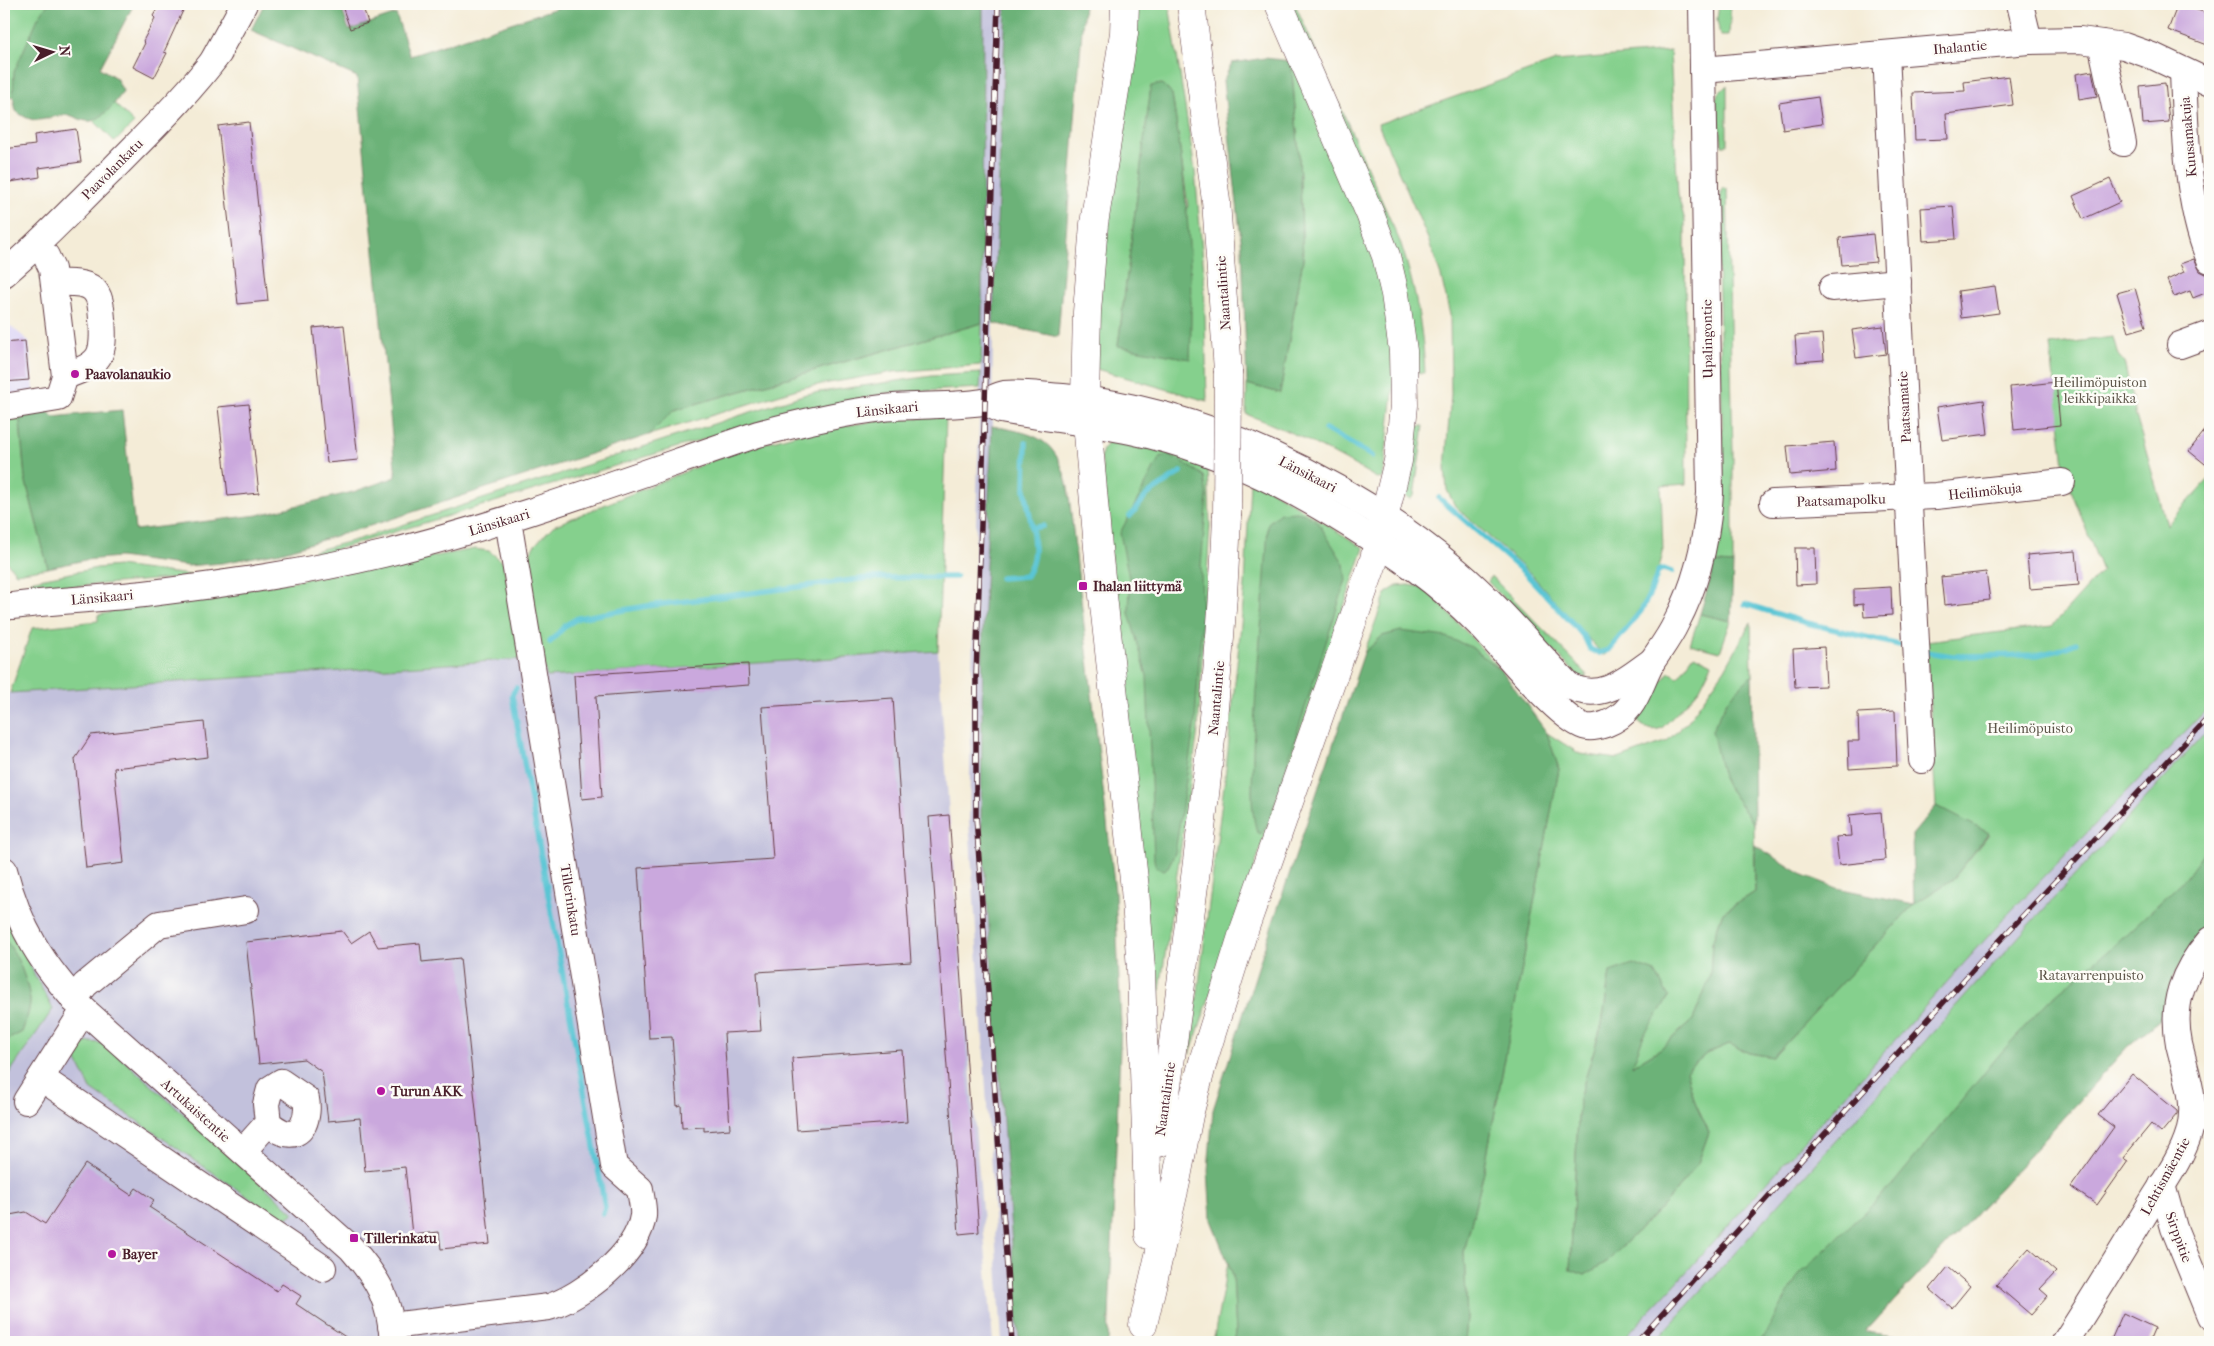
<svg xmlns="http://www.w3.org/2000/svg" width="2214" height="1346" viewBox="0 0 2214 1346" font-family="'IM FELL French Canon',serif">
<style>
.built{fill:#dcd5f6}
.industrial{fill:#c2c1dc}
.green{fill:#85d08d;stroke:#68785c;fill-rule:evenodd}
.forest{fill:#6cb278;stroke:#5b6852}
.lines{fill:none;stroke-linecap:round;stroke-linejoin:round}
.stream{stroke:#5ac5d4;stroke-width:5.5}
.building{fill:#caa8dd}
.minor-casing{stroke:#643e45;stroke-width:28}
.major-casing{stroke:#643e45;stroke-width:29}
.minor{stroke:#fff;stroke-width:26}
.major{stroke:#fff;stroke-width:28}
.rail-casing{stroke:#4a1f2b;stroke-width:5.5}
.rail{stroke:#fdfcf7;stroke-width:4;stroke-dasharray:11;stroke-linecap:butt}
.major-bridge-casing{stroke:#643e45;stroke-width:29;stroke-linecap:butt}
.major-bridge{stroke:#fff;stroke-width:28}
.poi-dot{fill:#b5179e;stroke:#fdfcf7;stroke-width:2}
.labels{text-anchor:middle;stroke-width:5;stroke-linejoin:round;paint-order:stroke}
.street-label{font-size:14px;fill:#4a1f2b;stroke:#fdfcf7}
.poi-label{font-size:14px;font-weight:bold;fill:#4a1f2b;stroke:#fdfcf7;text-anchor:start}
.park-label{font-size:14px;fill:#5c5448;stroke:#fdfcf7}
</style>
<rect width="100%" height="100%" fill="#fdfcf7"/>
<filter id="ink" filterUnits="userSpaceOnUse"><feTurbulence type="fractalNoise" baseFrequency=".02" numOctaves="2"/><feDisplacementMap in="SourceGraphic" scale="10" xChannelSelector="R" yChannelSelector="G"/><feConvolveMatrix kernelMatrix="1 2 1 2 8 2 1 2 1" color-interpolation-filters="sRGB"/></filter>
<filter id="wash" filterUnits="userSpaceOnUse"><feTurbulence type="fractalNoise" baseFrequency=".0096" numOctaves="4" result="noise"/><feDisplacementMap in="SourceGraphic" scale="20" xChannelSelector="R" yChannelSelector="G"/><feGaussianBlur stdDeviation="1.12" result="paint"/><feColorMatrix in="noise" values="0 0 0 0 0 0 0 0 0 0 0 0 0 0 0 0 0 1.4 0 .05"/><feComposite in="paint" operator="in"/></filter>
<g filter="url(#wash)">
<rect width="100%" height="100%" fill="#f4ecd7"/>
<path class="built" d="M4,321L29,341L36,409L4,413Z"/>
<g class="industrial">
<path d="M983,4H1006L993,323L992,426L983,631L981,817L1019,1342H1002L969,820L973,630L982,323Z"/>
<path d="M938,651L949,815L993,1342H4V693L541,657L547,677Z"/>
<path d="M2210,706V728L2023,932L1655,1342H1620L1671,1289L2010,912Z"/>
</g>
<g class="green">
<path d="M4,4H122L78,67L134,123L115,142L56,83L4,99Z"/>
<path d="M1134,4H1169L1195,171L1204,272L1207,401L1093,368L1094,327ZM1162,84L1172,94L1188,206L1118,346L1151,87Z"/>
<path d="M1288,4H1295L1401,244C1415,287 1423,328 1425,373H1416Z"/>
<path d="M1719,4H1731L1729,36H1720L1717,19Z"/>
<path d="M1670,51L1678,195L1685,221L1686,484L1661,486L1663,553L1653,591L1604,656L1531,574L1455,506L1447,490L1445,468L1451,394L1450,315L1441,276L1428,239L1378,124L1556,61Z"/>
<path d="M1291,61L1357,206L1385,295L1394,384L1383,478L1378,479C1335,453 1293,432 1246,414L1247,384L1280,393L1303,259L1299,155Z"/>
<path d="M1727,85V145H1722L1716,99L1718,94Z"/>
<path d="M1727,188L1733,452V564L1715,563L1722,518L1723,453L1717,218L1722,189Z"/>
<path d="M982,323L981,365L893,372L800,388L649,435L674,410Z"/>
<path d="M2113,337L2118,355L2124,362L2136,416L2167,525L2210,478V706L2010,912L1671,1289L1620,1342H1465L1467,1318L1464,1252L1484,1171L1559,769L1547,733L1580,754L1618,759L1667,741L1688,721L1725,669L1751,622L1752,675L1728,699L1724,782L1754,824L1755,892L1723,912L1712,943L1710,977L1693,1020L1660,1049L1632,1066L1610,972L1602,1024L1579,1099L1570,1269L1585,1275L1608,1261L1670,1198L1698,1163L1709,1132L1695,1102L1686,1071L1706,1054L1729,1044L1749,1053L1773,1057L1914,904L1953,879L1989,834L1936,806L1926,641L2052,626L2102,571L2065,474L2050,345Z"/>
<path d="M981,373L980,388L887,393L765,421L311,557L190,577L31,590L29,588L30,582L34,580L97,568L118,566L190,575L269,563L359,539L806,394L932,376Z"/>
<path d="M19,411L25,478L48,568L16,573L4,559V413Z"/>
<path d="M946,417L938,651L547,677L541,657L527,559L534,546L553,526L733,452L808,431L891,419Z"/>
<path d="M1415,426H1424L1414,496L1410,499L1401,493Z"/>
<path d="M1114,438L1208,463L1210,526L1198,730L1155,1024L1101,455L1104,447Z"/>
<path d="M1250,482L1263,485L1364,548L1190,1054L1226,769L1245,585Z"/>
<path d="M475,549L489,551L503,562L523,659L10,693L32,628L98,621V615L108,613L124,606L215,595Z"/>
<path d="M1491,576L1586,673V678L1577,675L1488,582Z"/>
<path d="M1408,585L1422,587L1434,597L1503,672L1471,647L1364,653L1386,593L1397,586Z"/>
<path d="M1700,614L1731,621L1720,652L1690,644Z"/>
<path d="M1694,655L1712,664L1699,690L1662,728C1648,733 1643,726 1633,717L1669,672L1678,677Z"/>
<path d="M2210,728V924L2193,944L2175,974L2160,1019L2127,1047L2007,1180L1865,1332L1934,1342H1764L1763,1336L1757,1342H1655L2023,932Z"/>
<path d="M4,903L35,976L53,1009L4,1081V1039H9L22,1032C25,1023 30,1011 30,1001C29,984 16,951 4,939Z"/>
<path d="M89,1042L100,1043L112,1050L294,1213L283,1221L91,1089L72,1051L79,1045Z"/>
<path d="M1228,1262L1233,1275L1236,1333L1234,1342H1213Z"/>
</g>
<g class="forest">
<path d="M48,4H134L100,68L116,78L123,91C117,102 106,114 95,120C86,124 77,117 69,115C58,114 48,120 37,120C29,120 22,116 16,111L13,96L14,72L38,18Z"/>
<path d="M264,4H340L349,30L396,14L410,56L569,4H983L982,323L674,410L649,435L373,525L281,552L222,563L188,566L119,557L85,560L48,568L25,478L19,411H48L53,417L122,410L135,530L258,515L353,492L396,477L357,77L251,30Z"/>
<path d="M1006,4H1084L1058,337L993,323Z"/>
<path d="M1265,58L1291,61L1299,155L1303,259L1280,393L1247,384L1242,248L1223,81L1232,63Z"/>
<path d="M1162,84L1172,94C1186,182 1194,269 1190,359L1118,346L1151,86Z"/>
<path d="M992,426C1038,434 1056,438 1068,487L1115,892L1121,1025L1108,1342H1019L981,817L983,631Z"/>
<path d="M1167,455L1181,461L1204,476L1207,497L1201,566L1202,615L1195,722L1175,853L1168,867L1164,870C1156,869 1155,866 1154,859L1147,676L1129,613L1130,583L1120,533L1160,457Z"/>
<path d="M1297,512L1305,514L1318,522L1344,564L1346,580L1269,821L1261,834L1257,832C1249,806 1253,779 1253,752C1255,676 1265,600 1268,523L1280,513Z"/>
<path d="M1715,563L1733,564L1731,621L1700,614Z"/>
<path d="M1401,631L1446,637L1471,647L1503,672L1547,733L1559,769L1484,1171L1464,1252L1467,1318L1465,1342H1234L1236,1333L1233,1275L1211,1220L1208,1170L1213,1110L1262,955L1364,653L1382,636Z"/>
<path d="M1752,675L1754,823V824L1724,782L1712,731L1728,699Z"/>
<path d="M1936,806L1989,833L1953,879L1914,904L1773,1057L1749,1053L1729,1044L1706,1054L1686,1071L1695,1102L1709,1132L1698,1163L1670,1198L1608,1261L1585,1275L1570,1270L1579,1099L1602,1024L1610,972L1633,964L1655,972L1669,997L1644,1035L1632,1066L1660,1049L1693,1020L1710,977L1712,943L1723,912L1755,892V845L1801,874L1837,888L1914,904L1912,835Z"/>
<path d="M2210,844V924L2193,944L2175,974L2160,1019L2127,1047L2007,1180L1865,1332L1934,1342H1757L1764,1336L1798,1276L1893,1184L1999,1055L2049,1000L2111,948L2185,879Z"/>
<path d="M4,939C16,950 29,984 30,1001C30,1011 25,1023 22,1032L9,1039H4Z"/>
</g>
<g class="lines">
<g class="stream">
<path d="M1325,429L1372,456"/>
<path d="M1026,443L1025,489L1032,528"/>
<path d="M1439,498L1526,574L1575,626L1585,638L1590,649L1599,653L1609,650L1641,611L1652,589L1658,571L1663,569L1672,572"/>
<path d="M1130,516L1147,495L1181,472"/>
<path d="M1001,578L1026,576C1036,560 1035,546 1032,528L1043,526"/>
<path d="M1745,604L1807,623L1899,645"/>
<path d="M550,642L566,625L578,618L647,606L869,578L956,577"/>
<path d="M1926,652L1953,656L2037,655L2056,651L2076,643"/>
<path d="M516,688L512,695L516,718L605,1207L603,1214"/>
</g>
</g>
<g id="blocks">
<g class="building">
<path d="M160,4H186L164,52L167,53L154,78L133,67L145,43L143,41L155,18L153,16Z"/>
<path d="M358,4H362L368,23L350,29L343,9Z"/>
<path d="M2178,4L2210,14V46L2168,30Z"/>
<path d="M2092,71L2097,96L2079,99L2076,74Z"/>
<path d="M2009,76L2013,105L1946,114L1948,139L1915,140L1913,93L1965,91L1964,82Z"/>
<path d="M2165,83L2169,122L2143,124L2140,86Z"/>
<path d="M1818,97L1822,124L1783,130L1779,103Z"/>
<path d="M249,122L268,301L238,304L218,126Z"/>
<path d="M76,129L81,162L39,168L40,177L4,183V149L35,145L34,135Z"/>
<path d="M2110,179L2120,202L2083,219L2073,196Z"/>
<path d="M1953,206L1956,239L1923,241L1921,208Z"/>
<path d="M1873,234L1876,262L1842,265L1839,238Z"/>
<path d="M2194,259L2200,271L2208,275L2210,291L2193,298L2190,291L2174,297L2167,280L2184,272L2180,264Z"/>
<path d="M1995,286L1999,313L1961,318L1958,291Z"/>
<path d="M2135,288L2146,327L2129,332L2117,293Z"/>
<path d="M344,325L358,460L327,463L313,328Z"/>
<path d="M1883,326L1886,354L1856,358L1852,330Z"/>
<path d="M1822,334L1824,360L1797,362L1795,336Z"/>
<path d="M25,341L29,380L4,382V343Z"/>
<path d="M2056,382L2060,425L2014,430L2010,387Z"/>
<path d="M1984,400L1988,434L1942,440L1937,407Z"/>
<path d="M249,404L259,493L228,496L218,407Z"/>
<path d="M2210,424V468L2189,451Z"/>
<path d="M1834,442L1836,471L1790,475L1787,446Z"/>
<path d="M1795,548H1815L1816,584L1796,585Z"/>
<path d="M2076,551L2079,585L2030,589L2027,555Z"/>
<path d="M1986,572L1990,600L1944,605L1941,577Z"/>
<path d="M1891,587L1892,615L1864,617L1863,604L1854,605V589Z"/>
<path d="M1824,647L1826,686L1795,687L1793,649Z"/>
<path d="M748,664L749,685L596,696L602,797L582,799L574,675Z"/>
<path d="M893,698L911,962L757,972L761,1031L724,1033L730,1129L704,1131V1127L682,1128L681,1105L677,1106L672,1037L649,1038L638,868L773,859L762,707Z"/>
<path d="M1895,711L1897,766L1849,769L1848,741H1859L1858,713Z"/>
<path d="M204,722L208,757L114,768L124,863L86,868L75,759L91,735Z"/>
<path d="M1881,812L1885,860L1839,865L1836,837L1851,836L1849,815Z"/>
<path d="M949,815L979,1232L959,1234L929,817Z"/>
<path d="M342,931L351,943L369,931L378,947L420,943L422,962L460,958L490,1244L441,1249L439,1232L412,1235L405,1167L365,1171L360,1118L328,1121L322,1072L304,1059L259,1064L246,942Z"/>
<path d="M902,1050L907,1122L797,1130L792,1058Z"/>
<path d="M2132,1074L2177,1111V1114L2161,1133L2151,1124L2123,1158L2128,1161L2097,1205L2071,1187L2114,1127L2098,1115Z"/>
<path d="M85,1164L131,1195L136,1188L154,1200L149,1207L277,1291L282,1284L301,1296L296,1304L353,1342H4V1216L26,1212L45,1224Z"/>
<path d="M2029,1248L2056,1272L2040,1289L2048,1296L2031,1315L1996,1285Z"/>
<path d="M1948,1267L1970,1286L1952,1308L1930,1289Z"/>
<path d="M2123,1313L2155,1328L2149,1342H2110Z"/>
</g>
</g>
</g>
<g filter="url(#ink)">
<use href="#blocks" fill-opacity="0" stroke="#643e45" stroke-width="1"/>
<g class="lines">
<g class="minor-casing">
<g id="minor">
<path d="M2020,4L2029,41"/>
<path d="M2101,43L2123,143"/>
<path d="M1886,54L1922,760"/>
<path d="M214,59L244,4"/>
<path d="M1703,70L2029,41L2080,40L2124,46L2155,57L2210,83"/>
<path d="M2183,71C2185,129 2187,207 2210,260"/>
<path d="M4,274C42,242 75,206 111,171C149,132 187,96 219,53"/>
<path d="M55,283C66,283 83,281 93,289C101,297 101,308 102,319C105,356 101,364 65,376"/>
<path d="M1832,288L1898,282"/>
<path d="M2180,345L2210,334"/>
<path d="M985,402L1001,410C1044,418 1088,422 1131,431C1237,453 1330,508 1417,570C1439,586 1460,605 1479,624C1501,646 1561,723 1587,727C1593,728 1600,726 1606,724C1637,712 1638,686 1653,660C1661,648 1670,636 1676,623C1698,582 1707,539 1710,493L1702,4"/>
<path d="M4,407L58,398L65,376L52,269L46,256L37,246"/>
<path d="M1773,503L1936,496L2062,482"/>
<path d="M4,607C50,601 97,599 144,594C224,584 304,573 383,554C510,523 634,476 758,434C799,423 840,413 883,408C916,404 950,407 983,402C990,401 997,395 1004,394C1023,392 1044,396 1063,397C1203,409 1350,481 1457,571C1497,605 1532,647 1568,685C1600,704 1627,679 1652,661"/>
<path d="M4,870C19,929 43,966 84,1010L351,1248C379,1280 390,1300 393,1342"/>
<path d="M74,1000L85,985L159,924L246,910"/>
<path d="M41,1078L323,1268"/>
<path d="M26,1101L84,1010"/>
<path d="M243,1151L268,1123C272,1126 277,1130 282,1132C304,1141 309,1114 306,1099L281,1082L270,1089L266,1104L268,1123"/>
<path d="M2162,1185L2174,1228L2210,1316"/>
<path d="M391,1326L549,1307C583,1296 637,1255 643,1216C644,1208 641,1198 640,1189L614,1166L508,520"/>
<path d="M2065,1342C2093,1299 2120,1254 2147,1210C2161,1186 2181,1160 2189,1133C2198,1103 2186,1074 2179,1044C2171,1003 2183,971 2210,940"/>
</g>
</g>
<g class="major-casing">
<g id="major">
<path d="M1125,4L1124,33L1094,224L1087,312L1085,399L1099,559L1135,889L1141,969L1149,1235"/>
<path d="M1191,4L1216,201L1228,371"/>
<path d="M1159,1143C1188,934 1219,727 1227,516"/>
<path d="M1143,1325L1176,1182L1189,1115L1204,1058L1243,933L1373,563L1398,461L1401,435L1404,405L1403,351L1395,294L1386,256L1370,214L1279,4"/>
</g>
</g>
<use href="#minor" class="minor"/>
<use href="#major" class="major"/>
<g class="rail-casing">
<g id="rail">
<path d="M998,4L976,678V816L1012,1342"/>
<path d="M1637,1342L1989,952L2210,716"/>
</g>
</g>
<use href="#rail" class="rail"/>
<g class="major-bridge-casing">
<path id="major-bridge" d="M1227,516L1228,371"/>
</g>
<use href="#major-bridge" class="major-bridge"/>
</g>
</g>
<g class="poi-dot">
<circle cx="75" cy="374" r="5"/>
<rect x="1078" y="581" width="10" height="10" rx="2.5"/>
<circle cx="381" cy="1091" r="5"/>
<rect x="349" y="1233" width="10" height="10" rx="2.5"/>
<circle cx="112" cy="1254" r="5"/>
</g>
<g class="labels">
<g class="street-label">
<text transform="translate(1960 47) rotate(-5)" y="5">Ihalantie</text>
<text transform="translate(2188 137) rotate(-95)" y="5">Kuusamakuja</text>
<text transform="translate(112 169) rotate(-45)" y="5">Paavolankatu</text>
<text transform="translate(1223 293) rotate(-94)" y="5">Naantalintie</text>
<text transform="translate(1707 339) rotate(-91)" y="5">Upalingontie</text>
<text transform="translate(1904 407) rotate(-93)" y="5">Paatsamatie</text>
<text transform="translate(887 409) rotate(-6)" y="5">Länsikaari</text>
<text transform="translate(1308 474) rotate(27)" y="5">Länsikaari</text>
<text transform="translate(1985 491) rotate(-6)" y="5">Heilimökuja</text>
<text transform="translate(1841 500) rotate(-2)" y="5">Paatsamapolku</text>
<text transform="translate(499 522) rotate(-17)" y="5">Länsikaari</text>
<text transform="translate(102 597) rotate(-5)" y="5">Länsikaari</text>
<text transform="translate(1216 698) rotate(-85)" y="5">Naantalintie</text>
<text transform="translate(571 900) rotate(81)" y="5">Tillerinkatu</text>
<text transform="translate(1165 1099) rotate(-82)" y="5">Naantalintie</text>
<text transform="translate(196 1110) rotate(42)" y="5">Artukaistentie</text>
<text transform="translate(2165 1176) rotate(-61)" y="5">Lehtismäentie</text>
<text transform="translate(2179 1237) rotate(70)" y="5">Sirppitie</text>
</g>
<g class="poi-label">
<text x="85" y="379">Paavolanaukio</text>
<text x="1093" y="591">Ihalan liittymä</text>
<text x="391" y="1096">Turun AKK</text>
<text x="364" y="1243">Tillerinkatu</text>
<text x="122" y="1259">Bayer</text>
</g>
<g class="park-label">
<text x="2100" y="387">Heilimöpuiston<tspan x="2100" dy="16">leikkipaikka</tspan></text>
<text x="2030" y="733">Heilimöpuisto</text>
<text x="2091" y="980">Ratavarrenpuisto</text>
</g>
</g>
<rect width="2214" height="1346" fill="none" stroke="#fdfcf7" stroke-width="20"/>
<g transform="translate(52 52) rotate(85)" stroke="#fdfcf7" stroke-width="4" paint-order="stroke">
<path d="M0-4L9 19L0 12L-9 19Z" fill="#4a1f2b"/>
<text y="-8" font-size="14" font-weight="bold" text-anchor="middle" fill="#4a1f2b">N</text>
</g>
</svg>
